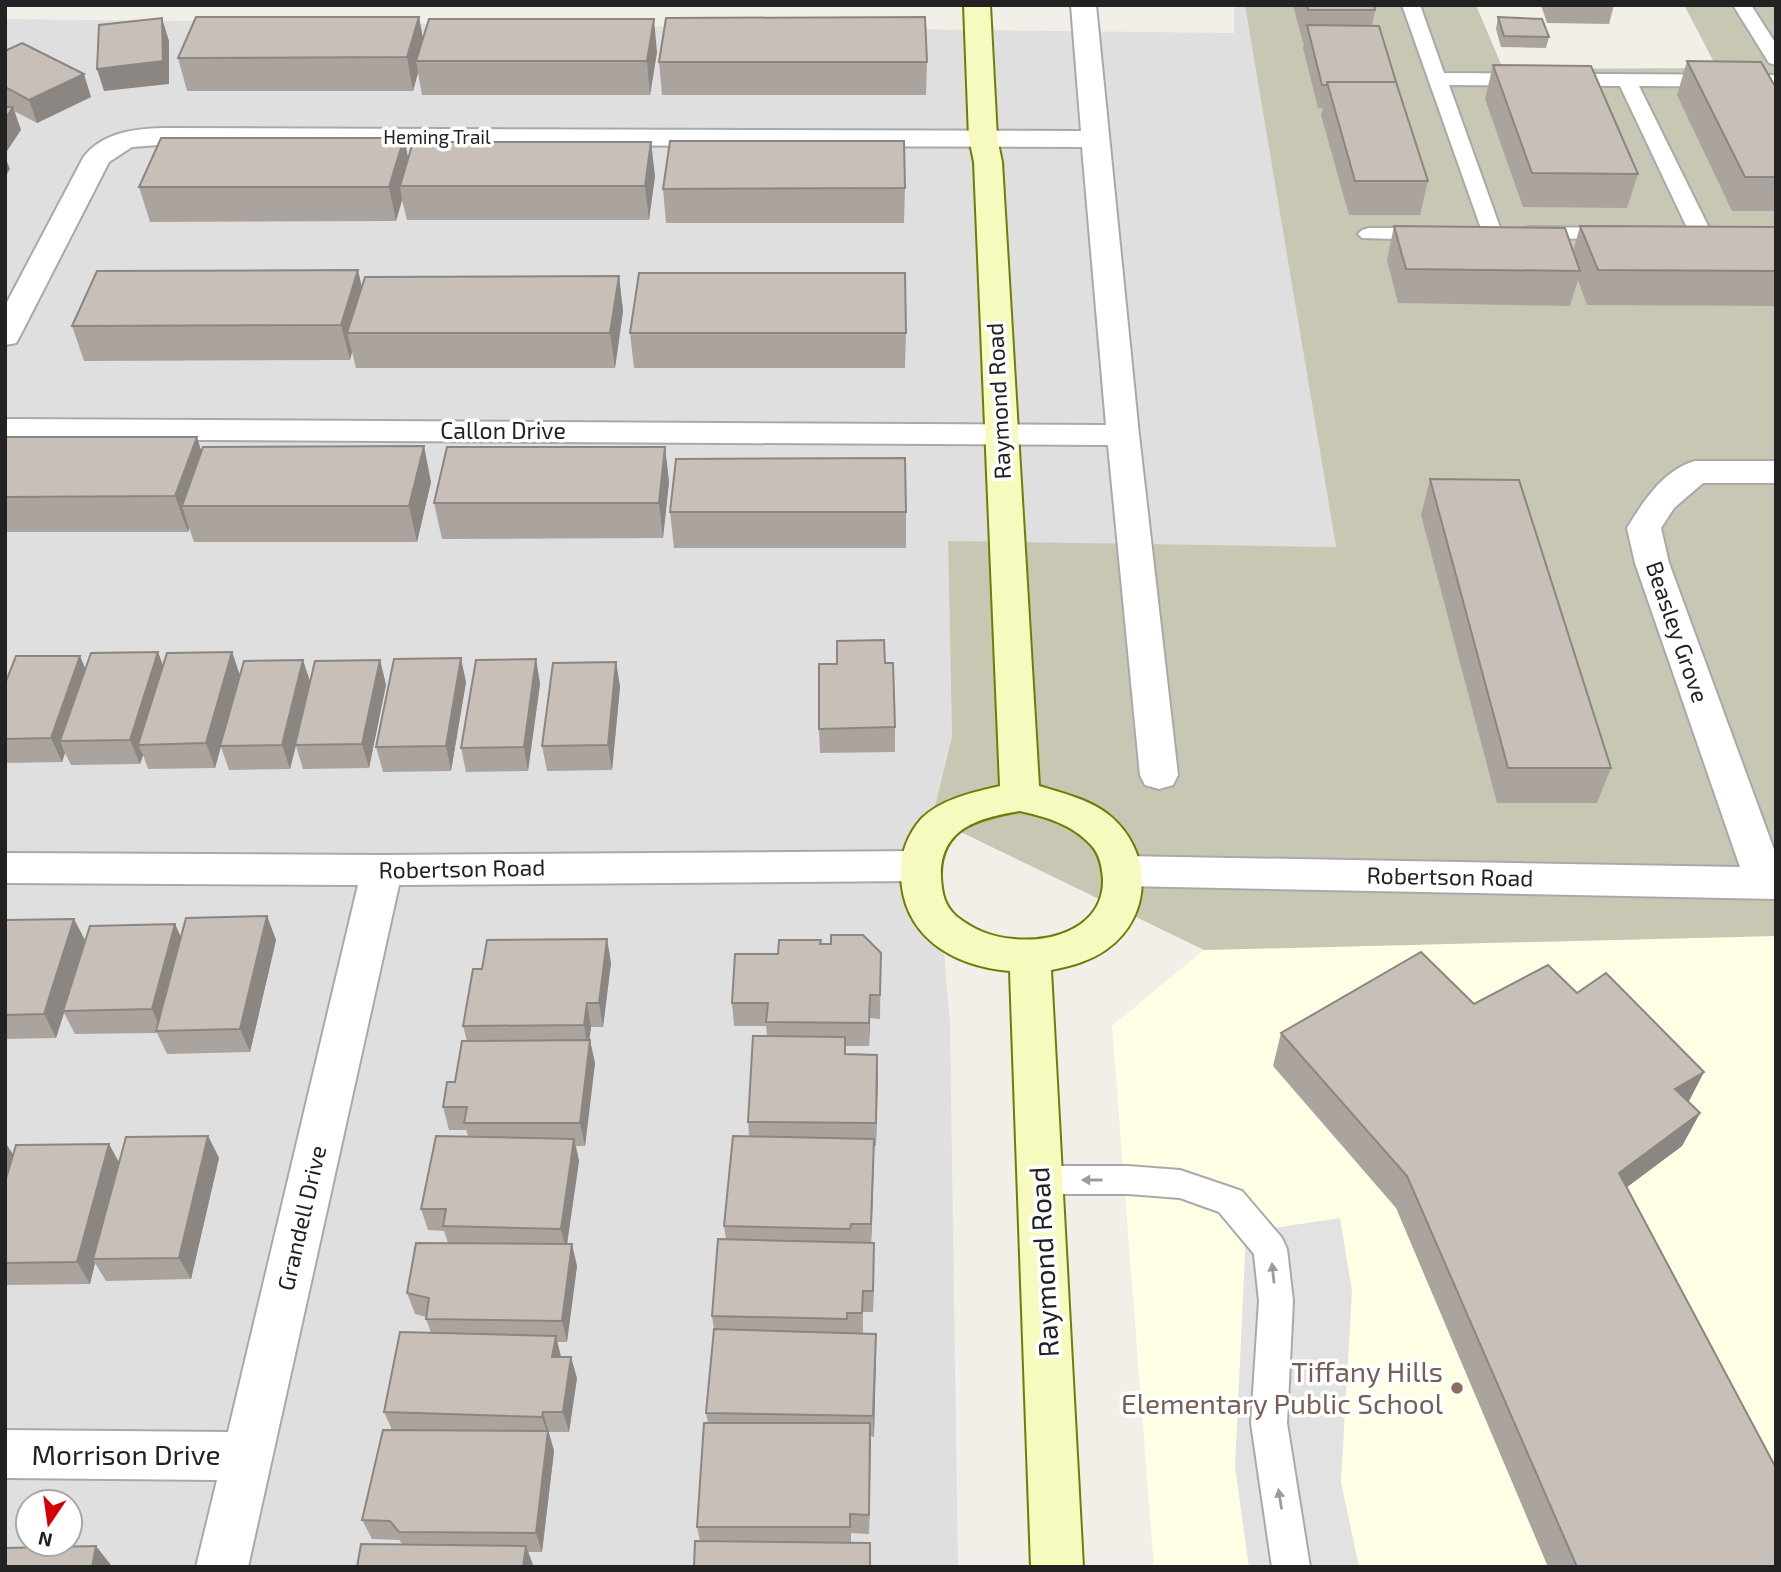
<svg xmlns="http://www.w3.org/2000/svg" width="1781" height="1572" viewBox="0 0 1781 1572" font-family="'Exo 2',sans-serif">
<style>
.residential{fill:#e0dfdf;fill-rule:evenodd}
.education{fill:#ffffe5}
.construction{fill:#c7c7b4}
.parking{fill:#e2e2e2}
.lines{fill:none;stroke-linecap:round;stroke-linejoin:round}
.lane-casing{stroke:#a9a9a9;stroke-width:4}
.street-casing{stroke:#a9a9a9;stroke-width:4}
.secondary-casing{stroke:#707d05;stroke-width:4}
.lane{fill:#fff;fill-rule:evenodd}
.street{fill:#fff;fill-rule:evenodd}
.secondary{fill:#f7fabf;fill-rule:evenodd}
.wall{fill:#aba49e}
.shaded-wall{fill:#8b8681}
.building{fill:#c7bfb8;stroke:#8b8681;stroke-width:2}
.oneway{fill:#9c9c9c}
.education-dot{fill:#8d6e63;stroke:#fff;stroke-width:2.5}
.labels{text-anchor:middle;stroke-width:7;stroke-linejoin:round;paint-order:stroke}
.far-street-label{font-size:19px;fill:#222;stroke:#fff}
.street-label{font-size:23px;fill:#222;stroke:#fff}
.near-street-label{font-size:28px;fill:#222;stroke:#fff}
.near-education-label{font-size:28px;fill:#785e54;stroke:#fff;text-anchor:end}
</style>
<rect width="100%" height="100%" fill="#f2efe9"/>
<path class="residential" d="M1234,5H1245L1336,547L948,542L952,737L932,818L950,1023L958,1567H5V19L1234,33ZM28,1502H70V1544H28Z"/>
<path class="education" d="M1776,936V1567H1154L1112,1026L1204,950Z"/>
<path class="construction" d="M1245,5H1476L1503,69L1717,68L1684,5H1776V936L1204,950L932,818L952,737L948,541L1336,547Z"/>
<path class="parking" d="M1340,1218L1352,1291L1341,1482L1359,1567H1249L1235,1467L1246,1232Z"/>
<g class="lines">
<g class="lane-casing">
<g id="lane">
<path d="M1402,5H1420L1444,73L1776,75V87L1639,86L1712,234L1708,238H1694L1690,234L1620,86L1449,85L1502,233L1498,237H1484Z"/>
<path d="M1733,5H1751L1776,44V65L1769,63Z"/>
<path d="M1529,227L1614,228L1621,230L1625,234L1621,238L1614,240L1522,237L1518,233L1522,229Z"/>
<path d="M1369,228H1429L1436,230L1440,234L1436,238L1429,240L1362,238L1358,234L1362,230Z"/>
<path d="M1040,1166H1128L1180,1170L1242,1191L1282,1238L1287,1249L1293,1301L1287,1423L1310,1567H1272L1251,1423L1259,1301L1254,1254L1219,1212L1180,1198L1128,1194H1040L1028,1190L1024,1180L1028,1170Z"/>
</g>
</g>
<g class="street-casing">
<g id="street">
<path d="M1071,5H1096L1139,435L1178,775L1173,785L1159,789L1145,785L1140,775L1108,445L5,439V419L1106,425L1082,147L172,144L132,147L109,162L20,336L16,343L5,345V306L83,158C101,133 133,129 162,128L1081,131Z"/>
<path d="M1695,461H1776V483H1703L1674,508L1661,528L1669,563L1776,855V899L1124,886L1110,882L1104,871L1110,860L1124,856L1740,867L1635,563L1627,528C1643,502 1663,470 1695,461Z"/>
<path d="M918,851L932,855L938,866L932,877L918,881L399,885L248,1567H196L217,1480L5,1478V1430L228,1432L358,885L5,883V853L382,855Z"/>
</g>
</g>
<g class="secondary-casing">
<path id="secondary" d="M964,5H990L997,138L1002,162L1039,786C1062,793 1089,799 1109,815C1152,850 1154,915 1107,949C1091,961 1071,966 1051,970L1083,1567H1031L1010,971C952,966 902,936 901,874C900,854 908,834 921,819C941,799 974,792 1000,786L974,162L969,138ZM1020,811C1046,817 1072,824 1091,845C1100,854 1102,867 1103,879C1104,927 1053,943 1014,939C991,937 974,930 956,916C944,905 942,893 941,878C939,828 979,818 1020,811Z"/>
</g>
<use href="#lane" class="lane"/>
<use href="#street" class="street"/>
<use href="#secondary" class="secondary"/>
</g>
<g class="wall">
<path d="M1293,5H1374L1375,10L1372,26L1397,85L1428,181L1420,215H1349L1321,115L1323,108H1318L1303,48L1304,43H1303Z"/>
<path d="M1541,5H1614L1609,24L1547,23Z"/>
<path d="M419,17L423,39L657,52L650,95H422L418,73L413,91H187L178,58Z"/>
<path d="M1498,17L1549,37L1546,48L1501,47L1496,29Z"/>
<path d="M5,51L91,97L37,123L14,111L21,130L7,107L5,106Z"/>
<path d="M1687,61L1776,88V211H1732L1677,95Z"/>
<path d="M659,62H927L926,95H662Z"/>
<path d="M1493,65L1638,174L1627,208L1523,207L1485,99Z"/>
<path d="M404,138L408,158L655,176L649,220H407L402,200L396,221L150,222L139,187Z"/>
<path d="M905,188L904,223H666L663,189Z"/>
<path d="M1394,226L1573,251L1580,226L1776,227V306L1587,305L1578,280L1570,306L1398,303L1387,260Z"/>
<path d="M619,276L623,311L615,368H356L352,352L350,360L84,361L72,326L362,286Z"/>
<path d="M630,333H906L905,368H634Z"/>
<path d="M5,437L202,452L431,482L417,542H194L189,528L188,532H5Z"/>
<path d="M665,447L669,482L663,538L442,539L434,503Z"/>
<path d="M1430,479L1611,768L1597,803H1497L1421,515Z"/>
<path d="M670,512H906V548H674Z"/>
<path d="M158,652L163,666L232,652L240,675L310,682L380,660L386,685L369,768L303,769L296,746L290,769L229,770L221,747L215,768L148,769L143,755L140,764L71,765L65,753L62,762L5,763V681L6,682L85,668Z"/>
<path d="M536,659L540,684L528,771L466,772L461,748Z"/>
<path d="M616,662L620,687L612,770L547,771L542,746Z"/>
<path d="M466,682L451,771L383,772L376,747Z"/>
<path d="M895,727V752L820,753L819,729Z"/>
<path d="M267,916L276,940L250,1052L167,1054L157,1033L75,1034L64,1013L56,1038L5,1039V920L74,919L85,941L175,924L181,937Z"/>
<path d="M607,939L611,963L603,1027H591L589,1040L595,1063L585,1146H576L579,1161L567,1244L577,1266L567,1342H557L561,1357L577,1378L569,1432H549V1433L554,1451L542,1552H528L533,1565L403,1545L399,1540L372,1539L362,1520L392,1430L384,1412L431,1333L426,1319V1317L415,1314L407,1293L448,1243L444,1231L428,1230L421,1209L468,1136L466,1130H449L443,1107L455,1082L467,1041L463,1026L482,969Z"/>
<path d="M821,944L881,953L880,1019L870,1018L869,1046H846V1054L877,1055L876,1146H874L871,1243L874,1265L873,1312H863V1333L876,1334L874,1437L870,1436L869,1534L851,1533V1543H870V1567H694L700,1541L697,1527L708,1423L706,1413L714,1330L712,1316L726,1239L724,1226L749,1136L748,1122L767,1036L766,1026H734L732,1003L778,954Z"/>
<path d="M1577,993L1704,1072L1688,1102L1700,1113L1682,1146L1627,1187L1776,1567H1548L1396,1208L1273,1066L1281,1033L1474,1004Z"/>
<path d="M208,1136L219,1158L191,1279L106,1281L95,1263L90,1284L5,1285V1142L13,1155L109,1144L119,1162Z"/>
</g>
<g class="shaded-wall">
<path d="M419,17L425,50L416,61L418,73L413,91L407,57Z"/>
<path d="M162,18L169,41V84L104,91L97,69Z"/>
<path d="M654,19L657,52L650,95L647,61Z"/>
<path d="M84,74L91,97L37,123L29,100Z"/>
<path d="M13,107L21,130L5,154V119Z"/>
<path d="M404,138L411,172L400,186L402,200L396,221L389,187Z"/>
<path d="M651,142L655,176L649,220L645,186Z"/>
<path d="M5,157L10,169L5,177Z"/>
<path d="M358,270L366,305L347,333L352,352L350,360L341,325Z"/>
<path d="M619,276L623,311L615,368L610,333Z"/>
<path d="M197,437L208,472L182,506L189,528L188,532L175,496Z"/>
<path d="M424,446L431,482L417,542L409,506Z"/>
<path d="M665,447L669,482L663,538L659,503Z"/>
<path d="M158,652L167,677L138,745L143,755L140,764L130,740Z"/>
<path d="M232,652L240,676L215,768L206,743Z"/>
<path d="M80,656L90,680L60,741L65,753L62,762L51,738Z"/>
<path d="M461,658L466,682L451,771L446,746Z"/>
<path d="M536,659L540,684L528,771L524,747Z"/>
<path d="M303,660L311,684L290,769L282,745Z"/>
<path d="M380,660L386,685L369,768L362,744Z"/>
<path d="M616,662L620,687L612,770L608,745Z"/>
<path d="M267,916L276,940L250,1052L240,1029Z"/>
<path d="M74,919L86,942L63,1011L64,1013L56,1038L44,1014Z"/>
<path d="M175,924L185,948L161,1030L152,1009Z"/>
<path d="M607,939L611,963L603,1027L599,1003Z"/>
<path d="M870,995V1018L869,1046V1023Z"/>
<path d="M587,1003L591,1027L588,1049L584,1025Z"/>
<path d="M590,1040L595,1063L585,1146L580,1123Z"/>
<path d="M877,1055L878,1078L876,1146V1123Z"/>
<path d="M1704,1072L1687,1105L1675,1089Z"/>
<path d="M1700,1113L1682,1146L1603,1205L1619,1173Z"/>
<path d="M208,1136L219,1158L191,1279L179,1258Z"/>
<path d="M574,1139L579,1161L566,1251L561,1229Z"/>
<path d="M874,1139V1162L871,1246V1224Z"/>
<path d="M5,1142L16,1159L5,1193Z"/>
<path d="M109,1144L121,1167L93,1259L95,1263L90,1284L77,1262Z"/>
<path d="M874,1243V1265L873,1312V1291Z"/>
<path d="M572,1244L577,1266L567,1342L562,1321Z"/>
<path d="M876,1334V1355L874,1437L873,1416Z"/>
<path d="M556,1336L561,1357H552Z"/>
<path d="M571,1357L577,1378L569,1432L563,1412Z"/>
<path d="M543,1412L554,1451L542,1552L536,1533L548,1435L542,1417Z"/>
<path d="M870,1423L871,1443L869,1534V1515Z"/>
<path d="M96,1546L111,1565L110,1567H92Z"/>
<path d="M526,1546L533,1565L532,1567H523Z"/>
</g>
<g class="building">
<path d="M1307,5H1374L1375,10H1308Z"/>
<path d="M196,17H419L407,57L178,58Z"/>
<path d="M925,17L927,62H659L666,18Z"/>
<path d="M1498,17L1542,19L1549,37L1504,36Z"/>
<path d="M162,18L163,61L97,69L99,25Z"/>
<path d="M429,19H654L647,61H416Z"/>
<path d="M1307,25L1379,26L1397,85L1396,82H1327V85H1322Z"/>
<path d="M22,43L84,74L29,100L5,87V51Z"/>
<path d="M1687,61L1761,62L1776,88V177H1745Z"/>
<path d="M1493,65L1591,66L1638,174L1532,173Z"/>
<path d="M1327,82H1396L1428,181H1355Z"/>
<path d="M5,107H13L5,119Z"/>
<path d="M161,138H404L389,187H139Z"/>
<path d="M670,141H904L905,188L663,189Z"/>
<path d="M413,142H651L645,186H400Z"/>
<path d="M1394,226L1565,228L1580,271L1406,269Z"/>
<path d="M1580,226L1776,227V271L1598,270Z"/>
<path d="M358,270L341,325L72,326L97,271Z"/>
<path d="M639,273H905L906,333H630Z"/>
<path d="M619,276L610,333H347L365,277Z"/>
<path d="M5,437H197L175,496L5,497Z"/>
<path d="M424,446L409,506H182L203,447Z"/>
<path d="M447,447H665L659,503H434Z"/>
<path d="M905,458L906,512H670L676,459Z"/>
<path d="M1430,479L1519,480L1611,768H1508Z"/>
<path d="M884,640L885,663H893L895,727L819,729V664H837V641Z"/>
<path d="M158,652L130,740L60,741L91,653Z"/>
<path d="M232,652L206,743L138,745L167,653Z"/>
<path d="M16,656H80L51,738L5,739V684Z"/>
<path d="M461,658L446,746L376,747L394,659Z"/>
<path d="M536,659L524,747L461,748L476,660Z"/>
<path d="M303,660L282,745L220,746L244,661Z"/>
<path d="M380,660L362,744L295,745L315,661Z"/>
<path d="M616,662L608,745L542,746L553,663Z"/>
<path d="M267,916L240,1029L156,1031L186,918Z"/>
<path d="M74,919L44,1014L5,1015V920Z"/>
<path d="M175,924L152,1009L63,1011L90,926Z"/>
<path d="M831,935H863L881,953L880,995H870L869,1023L766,1022L768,1003H732L735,954H778L779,940H821L820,944H831Z"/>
<path d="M607,939L599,1003H587L584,1025L463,1026L473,969H482L487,940Z"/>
<path d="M1421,952L1474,1004L1548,965L1577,993L1606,973L1704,1072L1675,1089L1700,1113L1619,1173L1776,1468V1567H1577L1407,1176L1281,1033Z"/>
<path d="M753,1036L845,1037V1054L877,1055L876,1123L748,1122Z"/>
<path d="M590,1040L580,1123H464L467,1107H443L447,1082H455L462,1041Z"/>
<path d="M208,1136L179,1258L93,1259L126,1137Z"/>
<path d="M436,1136L574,1139L561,1229L443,1226L446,1209H421Z"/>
<path d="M733,1136L874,1139L871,1224H851L850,1229L724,1226Z"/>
<path d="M109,1144L77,1262L5,1263V1182L16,1145Z"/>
<path d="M718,1239L874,1243L873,1291H863L862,1313H847V1319L712,1316Z"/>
<path d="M416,1243L572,1244L562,1321L426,1319L429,1298L407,1293Z"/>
<path d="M714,1329L876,1334L873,1416L706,1413Z"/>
<path d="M400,1332L556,1336L552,1357H571L563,1412H543L542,1417L384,1412Z"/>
<path d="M704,1423H870L869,1515L850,1514V1527H697Z"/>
<path d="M383,1430L548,1431L536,1533L399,1532L390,1521L362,1520Z"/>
<path d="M695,1541L870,1543V1567H694Z"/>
<path d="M361,1544L526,1546L523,1567H357Z"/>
<path d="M96,1546L92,1567H5V1548Z"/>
</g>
<defs><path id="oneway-solid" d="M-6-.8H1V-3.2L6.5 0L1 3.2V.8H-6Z" transform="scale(1.75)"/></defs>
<g class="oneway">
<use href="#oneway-solid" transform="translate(1092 1180) rotate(-180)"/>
<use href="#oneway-solid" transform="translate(1273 1273) rotate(-96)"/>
<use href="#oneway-solid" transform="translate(1280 1499) rotate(-99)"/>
</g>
<circle class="education-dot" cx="1457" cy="1388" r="7"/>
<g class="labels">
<g class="far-street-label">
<text x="437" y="144">Heming Trail</text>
</g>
<g class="street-label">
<text transform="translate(999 401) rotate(-93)" y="8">Raymond Road</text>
<text x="503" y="439">Callon Drive</text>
<text transform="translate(1677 632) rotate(71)" y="8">Beasley Grove</text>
<text transform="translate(462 869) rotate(-1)" y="8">Robertson Road</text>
<text transform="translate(1450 877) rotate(1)" y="8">Robertson Road</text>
<text transform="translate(302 1218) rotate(-77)" y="8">Grandell Drive</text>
</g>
<g class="near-street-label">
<text transform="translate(1044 1262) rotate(-93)" y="10">Raymond Road</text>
<text x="126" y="1465">Morrison Drive</text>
</g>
<g class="near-education-label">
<text x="1443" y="1382">Tiffany Hills<tspan x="1443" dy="32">Elementary Public School</tspan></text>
</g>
</g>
<rect width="1781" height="1572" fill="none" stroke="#222222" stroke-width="14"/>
<g transform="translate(49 1523) rotate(193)"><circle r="33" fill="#ffffff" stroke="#a7a7a7" stroke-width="2"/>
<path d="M0-5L12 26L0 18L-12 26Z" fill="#d40000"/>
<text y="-10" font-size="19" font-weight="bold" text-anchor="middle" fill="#222222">N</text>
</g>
</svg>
